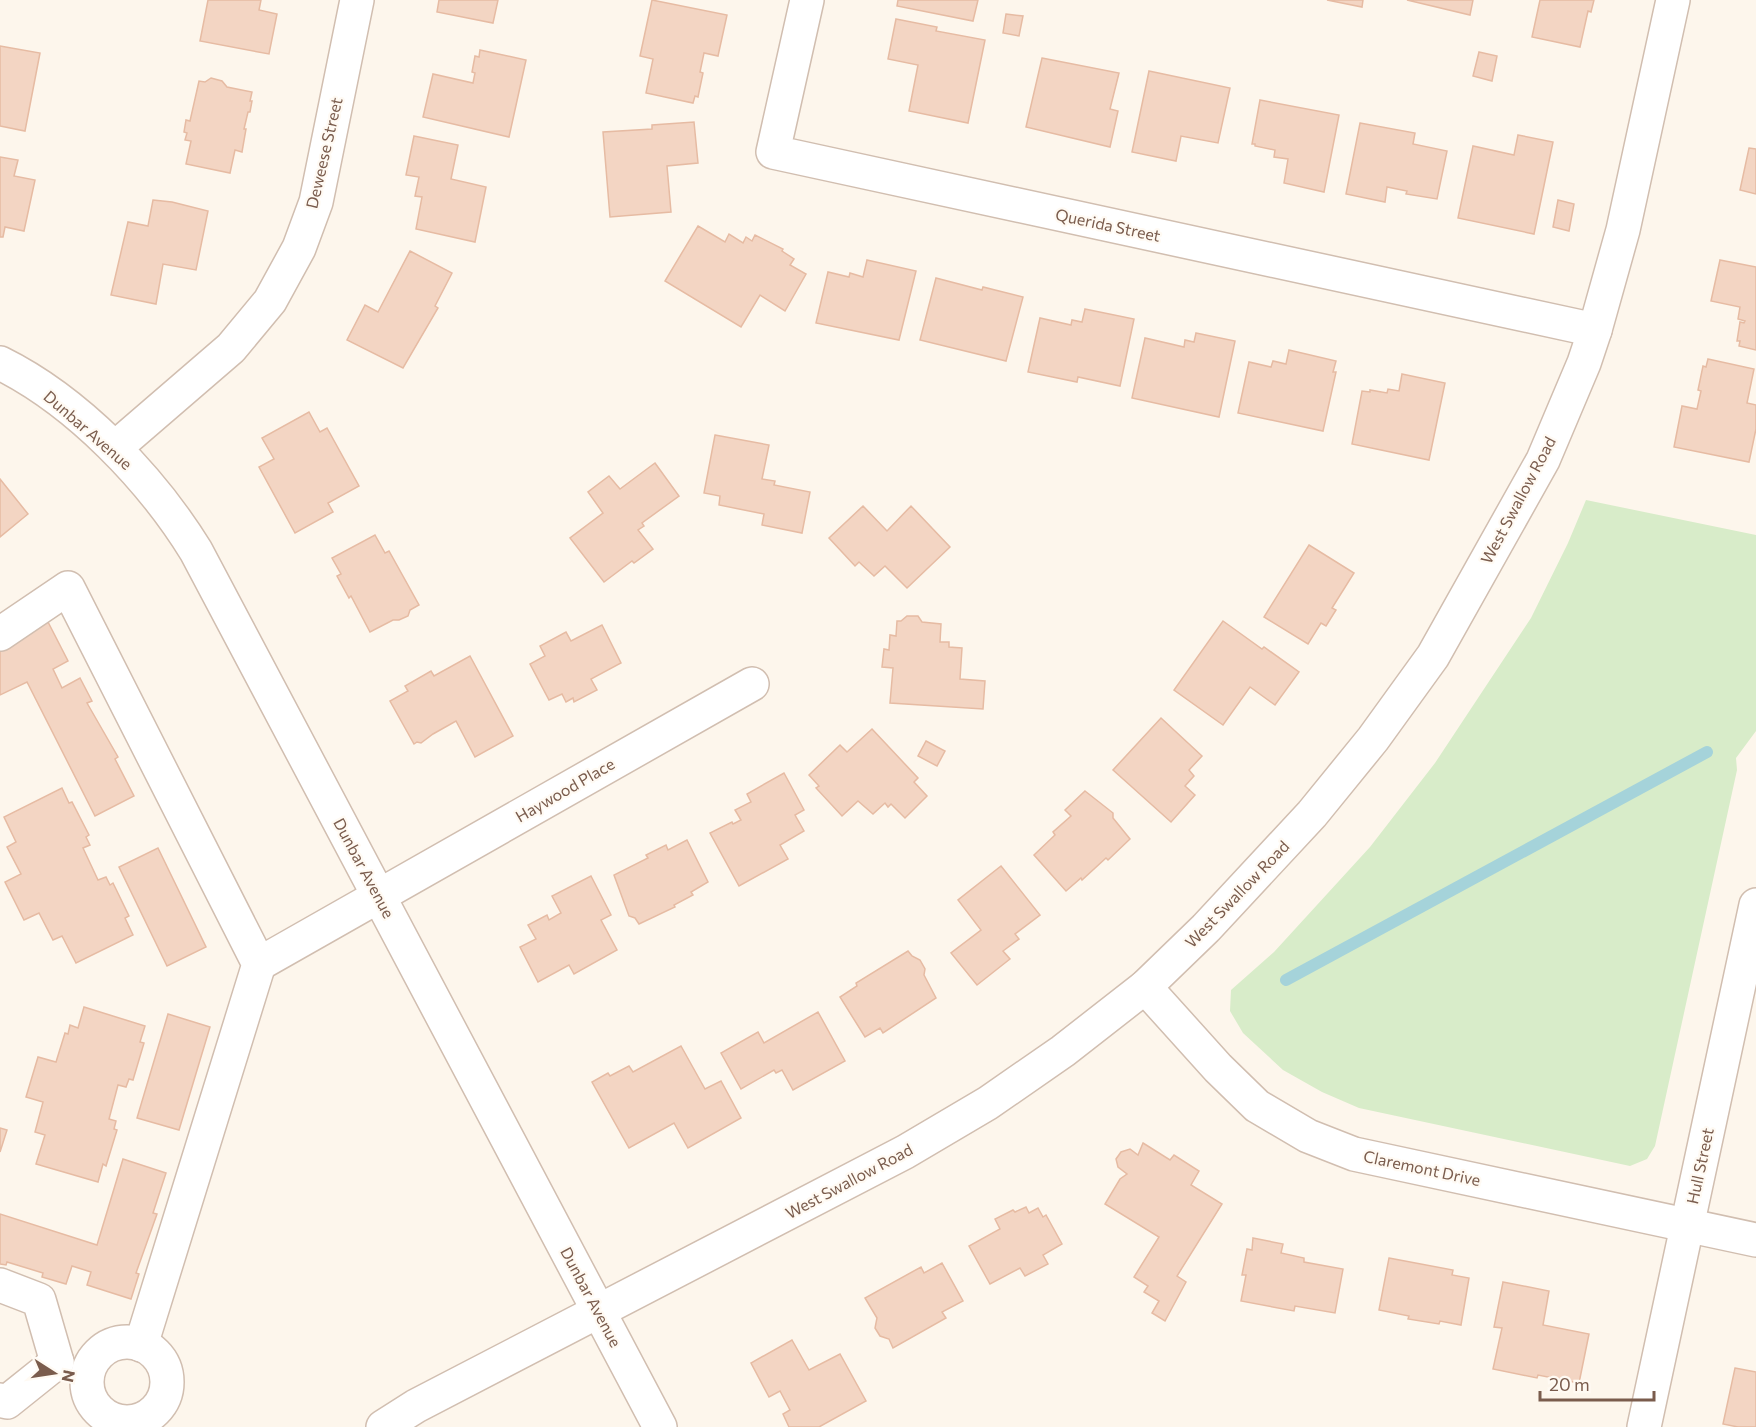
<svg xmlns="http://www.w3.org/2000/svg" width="1756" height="1427" viewBox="0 0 1756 1427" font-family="Commissioner,sans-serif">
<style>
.green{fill:#d8ecc9}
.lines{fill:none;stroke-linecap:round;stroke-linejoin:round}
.stream{stroke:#a5d3da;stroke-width:12}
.building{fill:#f3d5c3;stroke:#e6bba3;stroke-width:1.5}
.minor-casing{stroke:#d1beb0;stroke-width:36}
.minor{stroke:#fff;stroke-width:33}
.labels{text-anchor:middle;stroke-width:4.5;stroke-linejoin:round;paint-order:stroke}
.street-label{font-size:16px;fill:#7a5c4d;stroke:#fffaf3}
</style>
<rect width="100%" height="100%" fill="#fdf6ec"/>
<path class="green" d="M1586,500L1756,535V731L1736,758L1737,770L1655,1146L1647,1159L1630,1166L1359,1108L1322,1092L1283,1070L1243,1033L1230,1011L1231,990L1274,952L1370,847L1435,763L1531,618L1568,543Z"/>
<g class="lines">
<path class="stream" d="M1286,980L1707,752"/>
</g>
<g class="building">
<path d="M208,0H261L259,10L277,14L269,54L200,41Z"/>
<path d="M439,0H498L493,23L437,12Z"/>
<path d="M652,0L727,15L718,56L704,53L700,72L703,73L698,97L695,96L693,103L646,93L653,59L640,56Z"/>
<path d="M898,0H978L973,21L897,6Z"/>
<path d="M1327,0H1363L1362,7Z"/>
<path d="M1407,0H1473L1470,15Z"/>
<path d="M1540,0H1594L1591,12L1588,11L1580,47L1532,37Z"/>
<path d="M1006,14L1023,16L1019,36L1003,33Z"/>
<path d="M896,19L937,27L936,31L985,40L968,123L909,111L918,65L888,59Z"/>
<path d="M0,46L40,53L25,131L0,126Z"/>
<path d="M480,50L526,60L509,137L423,117L433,74L473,83L475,73L472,72L475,56L479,57Z"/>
<path d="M1479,52L1497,56L1492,81L1473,76Z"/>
<path d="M1042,58L1119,73L1110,109L1118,111L1110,147L1026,127Z"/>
<path d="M1149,71L1230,88L1218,143L1181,136L1176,161L1132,152Z"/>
<path d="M211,78L222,81L227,87L252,92L250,101H252L250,112H248L244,129H246L242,152L235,150L230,173L186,164L191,141L185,140L187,133L184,132L186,120L190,121L199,81L205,82Z"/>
<path d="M1260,100L1339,115L1324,192L1284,183L1288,159L1274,157L1275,150L1255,146V144H1252Z"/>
<path d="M694,122L698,163L667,166L671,212L610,217L603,132L652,129V125Z"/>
<path d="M1360,123L1415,133L1413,144L1447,151L1437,199L1406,194L1407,191L1387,187L1385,202L1346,194Z"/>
<path d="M1518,135L1553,142L1534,234L1458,218L1473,146L1514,155Z"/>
<path d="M414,136L458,145L451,179L486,187L475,242L416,229L422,197L415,196L419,177L406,175Z"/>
<path d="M1749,148L1756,149V194L1740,190Z"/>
<path d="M0,157L18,160L14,176L35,180L24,231L5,227L3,237H0Z"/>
<path d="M153,200L172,202L208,211L196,270L163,264L156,304L111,295L128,222L148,226Z"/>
<path d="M1558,200L1574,204L1569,231L1553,227Z"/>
<path d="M698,226L725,242L729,234L743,243L746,237L752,241L755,235L783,249L782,251L794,259L790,265L806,274L785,311L760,295L741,327L665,281Z"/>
<path d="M410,251L452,273L435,306L438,308L403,368L347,340L365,305L378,312Z"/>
<path d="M867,260L916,271L899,340L816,323L828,272L849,277L850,273L863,277Z"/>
<path d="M1720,260L1756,267V350L1739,346L1740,341H1737L1740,322L1744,323L1745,321L1738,319L1740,307L1711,301Z"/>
<path d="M936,278L982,290L983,287L1023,297L1006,361L920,340Z"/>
<path d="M1085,309L1134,319L1120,386L1078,377L1077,382L1028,372L1040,318L1071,325L1072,320L1082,322Z"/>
<path d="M1196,333L1235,341L1219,417L1132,398L1145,338L1184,347L1185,340L1194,342Z"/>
<path d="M1289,350L1336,361L1333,372H1336L1323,431L1238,413L1249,362L1271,367L1273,361L1286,364Z"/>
<path d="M1708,359L1754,369L1747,403L1756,405V429L1749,462L1674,447L1682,406L1697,409L1701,391L1698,390L1703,366L1706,367Z"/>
<path d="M1402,374L1445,383L1429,460L1352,444L1362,391L1370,392V390L1387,393L1388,389L1399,391Z"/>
<path d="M309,412L320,432L327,428L359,486L328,503L333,512L295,533L259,467L274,459L262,438Z"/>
<path d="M715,435L769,445L762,479L775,481L774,485L810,492L802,533L762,525L764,514L719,505L720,496L704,493Z"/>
<path d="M655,463L679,496L642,523L644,526L638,530L653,549L634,563L632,561L604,582L570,538L603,513L588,492L609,476L620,489Z"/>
<path d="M0,479L28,514L0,537Z"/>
<path d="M863,506L887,531L911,506L950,547L907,588L885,566L874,576L859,562L855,566L829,538Z"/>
<path d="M375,535L385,553L389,551L419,605L410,610L408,616L399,620H393L370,632L351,596L349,598L337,576L341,574L332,558Z"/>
<path d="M1309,545L1354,573L1332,608L1336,610L1326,626L1321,623L1308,644L1264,617Z"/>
<path d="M907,616H918L922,622L941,624L940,642H949V647L962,648L960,679L985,681L983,709L890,703L893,668L882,667L884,649L889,650L890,635L896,636L897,621H901Z"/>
<path d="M47,620L68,661L53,669L62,688L80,678L92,701L87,703L118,757L115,759L134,796L95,816L27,682L0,695V648Z"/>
<path d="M1223,621L1262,649L1264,647L1299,672L1275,705L1250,687L1223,725L1174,690Z"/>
<path d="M602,625L621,663L591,679L597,690L574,702L573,698L566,702L562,694L549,700L530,664L545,656L540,646L566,632L571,641Z"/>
<path d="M470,656L513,736L475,757L456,721L433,734L421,743L417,742L414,744L390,701L408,691L405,686L431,671L434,676Z"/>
<path d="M1161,718L1202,756L1189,770L1194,776L1185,786L1195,795L1171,822L1113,770Z"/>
<path d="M872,729L918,778L914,782L927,796L905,818L891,804L888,807L885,803L873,814L858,801L842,816L816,788L819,786L809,775L840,745L847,752Z"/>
<path d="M926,741L945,751L937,766L918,756Z"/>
<path d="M784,773L804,810L795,815L804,831L780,845L788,859L739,886L710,833L732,822L733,824L741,820L735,810L751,802L747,794Z"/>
<path d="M62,788L69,803L72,802L89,835L86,837L90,845L83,848L98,880L106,877L110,885L113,883L129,916L125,918L133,935L76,963L62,936L53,940L39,913L24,920L5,882L21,874L7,847L16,842L4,817Z"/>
<path d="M1085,791L1113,813V818L1130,839L1108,860L1106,858L1082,880L1081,878L1066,891L1034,855L1055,835L1053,832L1071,816L1065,810Z"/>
<path d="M687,840L708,882L691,892L693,895L674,905L675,907L639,924L635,918L629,916L614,875L648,858L646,855L666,845L668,850Z"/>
<path d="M158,848L206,947L167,966L119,867Z"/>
<path d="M1001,866L1040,915L1015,934L1019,939L1003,951L1010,959L977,985L951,953L981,930L958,900Z"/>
<path d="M591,876L611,915L601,920L617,950L574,974L569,965L538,982L520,947L536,939L528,925L547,915L549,920L561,913L552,896Z"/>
<path d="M908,951L912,956L920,960L925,969L924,975L936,998L883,1033L880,1028L865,1037L840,997L857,986L856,983Z"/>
<path d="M84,1007L145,1026L140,1042L144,1043L133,1080L129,1079L126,1087L118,1085L109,1119L116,1121L114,1129L117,1130L106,1166L103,1164L98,1182L36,1164L45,1135L35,1132L43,1102L26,1097L38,1057L56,1062L65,1033L68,1034L70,1025L78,1028Z"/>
<path d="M818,1012L845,1061L793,1090L782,1070L776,1073L774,1070L741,1089L721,1053L758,1032L764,1043Z"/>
<path d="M168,1014L210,1027L179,1130L137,1118Z"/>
<path d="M681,1046L705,1089L721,1081L741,1118L688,1148L674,1123L629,1148L592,1082L608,1073L610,1076L629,1066L633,1072Z"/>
<path d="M0,1128L7,1130L0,1152Z"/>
<path d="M1143,1143L1170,1160L1174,1155L1199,1171L1191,1185L1222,1204L1177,1276L1186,1282L1165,1321L1152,1313L1159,1301L1144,1292L1148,1286L1134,1277L1159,1237L1105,1204L1120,1179L1127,1174L1118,1167L1116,1159L1121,1152L1130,1149L1138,1155Z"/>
<path d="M123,1159L166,1173L153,1213L157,1214L136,1273L139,1274L131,1299L87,1285L91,1272L72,1266L66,1284L42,1277L43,1273L7,1262L6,1265L0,1264V1214L97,1245Z"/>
<path d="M1026,1207L1029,1213L1038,1208L1043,1217L1046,1215L1062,1244L1043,1255L1048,1264L1025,1276L1020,1268L990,1284L969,1246L1000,1229L995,1219L1013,1210L1015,1212Z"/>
<path d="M1253,1238L1283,1244L1281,1253L1304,1258V1262L1343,1269L1335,1313L1295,1306L1294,1311L1241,1301L1246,1275H1242L1247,1249L1252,1250Z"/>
<path d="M1389,1258L1453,1270L1452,1275L1469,1278L1461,1325L1440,1321L1439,1324L1408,1319L1409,1316L1379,1310Z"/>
<path d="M942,1263L963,1301L942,1312L946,1318L893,1348L889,1339L880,1336L875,1328L877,1318L865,1298L921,1267L924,1273Z"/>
<path d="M1503,1282L1549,1291L1543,1325L1589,1334L1579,1383L1538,1375L1537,1378L1493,1369L1502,1328L1494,1327Z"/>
<path d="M792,1340L809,1370L840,1354L866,1401L819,1427H789L783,1414L790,1410L780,1391L769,1397L751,1363Z"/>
<path d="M1735,1368L1756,1372V1427H1738L1723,1424Z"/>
</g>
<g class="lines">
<g class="minor-casing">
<g id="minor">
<path d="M807,0L773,152L1595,330"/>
<path d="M0,363C77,401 151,478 196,551L660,1427"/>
<path d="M115,448L231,348L270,301L299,248L316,202L357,0"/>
<path d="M0,634L68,588L259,964L141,1345"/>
<path d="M259,964L752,684"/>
<path d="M1145,987L1218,1068L1257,1106L1308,1136L1354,1154L1756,1240"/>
<path d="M0,1285L39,1300L57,1362"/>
<circle cx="127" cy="1382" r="40"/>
<path d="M0,1400L7,1402L57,1362"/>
<path d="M383,1427L416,1406L905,1152L988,1103L1063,1051L1145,987L1206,928L1312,814L1373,739L1433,656L1543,460L1584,363L1595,330L1623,230L1673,0"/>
<path d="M1644,1427L1756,905"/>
</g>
</g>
<use href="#minor" class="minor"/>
</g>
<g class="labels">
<g class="street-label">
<text transform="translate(324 153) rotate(-77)" y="6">Deweese Street</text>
<text transform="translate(1108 225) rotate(12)" y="6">Querida Street</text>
<text transform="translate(88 430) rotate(41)" y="6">Dunbar Avenue</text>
<text transform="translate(1518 500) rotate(-62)" y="6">West Swallow Road</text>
<text transform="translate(565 790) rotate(-30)" y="6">Haywood Place</text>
<text transform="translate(364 868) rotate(62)" y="6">Dunbar Avenue</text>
<text transform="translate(1237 894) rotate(-46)" y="6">West Swallow Road</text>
<text transform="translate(1700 1166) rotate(-78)" y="6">Hull Street</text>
<text transform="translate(1422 1168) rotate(12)" y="6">Claremont Drive</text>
<text transform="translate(849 1181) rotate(-28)" y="6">West Swallow Road</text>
<text transform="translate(591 1297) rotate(62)" y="6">Dunbar Avenue</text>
</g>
</g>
<g transform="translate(54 1373) rotate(102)" stroke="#fffaf3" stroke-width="4.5" paint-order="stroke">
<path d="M0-4.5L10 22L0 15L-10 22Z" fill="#7a5c4d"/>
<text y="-9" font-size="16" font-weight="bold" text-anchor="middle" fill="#7a5c4d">N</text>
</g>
<path d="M1540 1391v9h114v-9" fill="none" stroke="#7a5c4d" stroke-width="3"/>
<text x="1549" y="1391" font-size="18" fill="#7a5c4d" stroke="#fffaf3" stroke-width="4.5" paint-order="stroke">20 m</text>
</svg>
